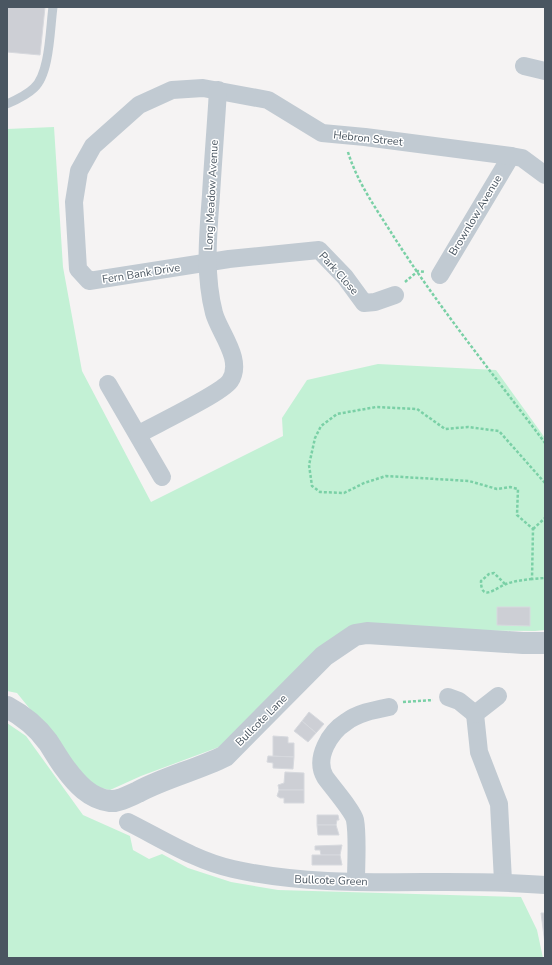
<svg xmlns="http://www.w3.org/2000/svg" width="552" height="965" viewBox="0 0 552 965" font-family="'Nunito Sans',sans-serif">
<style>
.green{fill:#c3f1d5}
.building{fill:#cdcfd5;stroke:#d7d9de}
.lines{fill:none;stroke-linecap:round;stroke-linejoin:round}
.path{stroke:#7ad0a6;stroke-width:2.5;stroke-dasharray:3 2;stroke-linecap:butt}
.service{stroke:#c1cad2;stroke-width:9}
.minor{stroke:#c1cad2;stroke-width:18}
.tertiary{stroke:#c1cad2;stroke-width:22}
.labels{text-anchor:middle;stroke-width:3;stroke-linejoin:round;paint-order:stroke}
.street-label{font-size:11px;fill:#4a5661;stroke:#fff}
</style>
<rect width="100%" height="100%" fill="#f5f3f3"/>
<g class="green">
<path d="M54,127L63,267L82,371L151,502L283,436L282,418L307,380L378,364L496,370L545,438V630L535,631L352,630L219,747L141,776L110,790L97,787L86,778L17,693L7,691V129Z"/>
<path d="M7,723L26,736L83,815L130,836L133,850L149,859L162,854L188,868L231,882L278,890L521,897L537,930L543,958H7Z"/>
</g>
<g class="building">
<path d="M7,7H45L40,55L7,52Z"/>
<path d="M497,607H530V626L497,625Z"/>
<path d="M309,712L324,724L316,733L302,721Z"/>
<path d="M302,721L316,733L308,742L294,731Z"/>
<path d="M273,736L288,737V743H294V757L273,756Z"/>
<path d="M268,756L294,757L293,769L273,768V763L267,762Z"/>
<path d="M285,772L304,773V790H279L278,785L284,783Z"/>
<path d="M279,790H304V803H284V798H280L277,796Z"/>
<path d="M317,815H338L339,820H337L336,825H317Z"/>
<path d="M317,825H336L339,835H318Z"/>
<path d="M342,845L340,855H321L320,850H315V846Z"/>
<path d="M312,855H340L342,865H312Z"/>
<path d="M541,913H545V944Z"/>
</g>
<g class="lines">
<g class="path">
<path d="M348,152C357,182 377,210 394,237C440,309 494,375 545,443"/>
<path d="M405,282L418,271L425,272"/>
<path d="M545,483L499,431L468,427L445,429L417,409L376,407L337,414L321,426L315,438L309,465L312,486L320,492L344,493L364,483L386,476L469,481L497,489L510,487L518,489L517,515L533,529L532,579L545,578"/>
<path d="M533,529L545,518"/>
<path d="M505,584L494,573L489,574L481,581C481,603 497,587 506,584C514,581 523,580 532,579"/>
<path d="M403,702L433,700"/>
</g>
<path class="service" d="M7,104C16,100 27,95 34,88C50,74 50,28 53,7"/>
<g class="minor">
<path d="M524,66L545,71"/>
<path d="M440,275L511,156"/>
<path d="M395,295L375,302L364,303L345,277L319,250L229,259L89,281L78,269L74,202L79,171L93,146L139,105L172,90L203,88L268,100L322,133L365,137L511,156L522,158L545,175"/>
<path d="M108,384L162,477"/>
<path d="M139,434C155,425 222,393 230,381C244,360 219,332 214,313C204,275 208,234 211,195C213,160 216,125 218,90"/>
<path d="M498,696L475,714L479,752L499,804L503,881"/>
<path d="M448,697L459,701L475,714"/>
<path d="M128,822C162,839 196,861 233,869C335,892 442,876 545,885"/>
<path d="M356,881C356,864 358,836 355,820C353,811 332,787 325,777C314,758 330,732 346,722C358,713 374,710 389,707"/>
</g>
<path class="tertiary" d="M7,707C22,715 38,728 48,742C54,751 59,760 65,768C76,783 90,799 110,801C118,802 131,795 138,792C166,777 197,770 225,756L324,656L355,635L367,633L523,643H545"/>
</g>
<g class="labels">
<g class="street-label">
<text transform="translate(368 138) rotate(6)" y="4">Hebron Street</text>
<text transform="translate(211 195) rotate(-87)" y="4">Long Meadow Avenue</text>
<text transform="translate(475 215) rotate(-59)" y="4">Brownlow Avenue</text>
<text transform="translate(141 273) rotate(-9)" y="4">Fern Bank Drive</text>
<text transform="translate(339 273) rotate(48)" y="4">Park Close</text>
<text transform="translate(261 720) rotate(-45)" y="4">Bullcote Lane</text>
<text transform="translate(331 880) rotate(2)" y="4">Bullcote Green</text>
</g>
</g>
<rect width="552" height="965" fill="none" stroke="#4a5661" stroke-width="16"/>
</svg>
